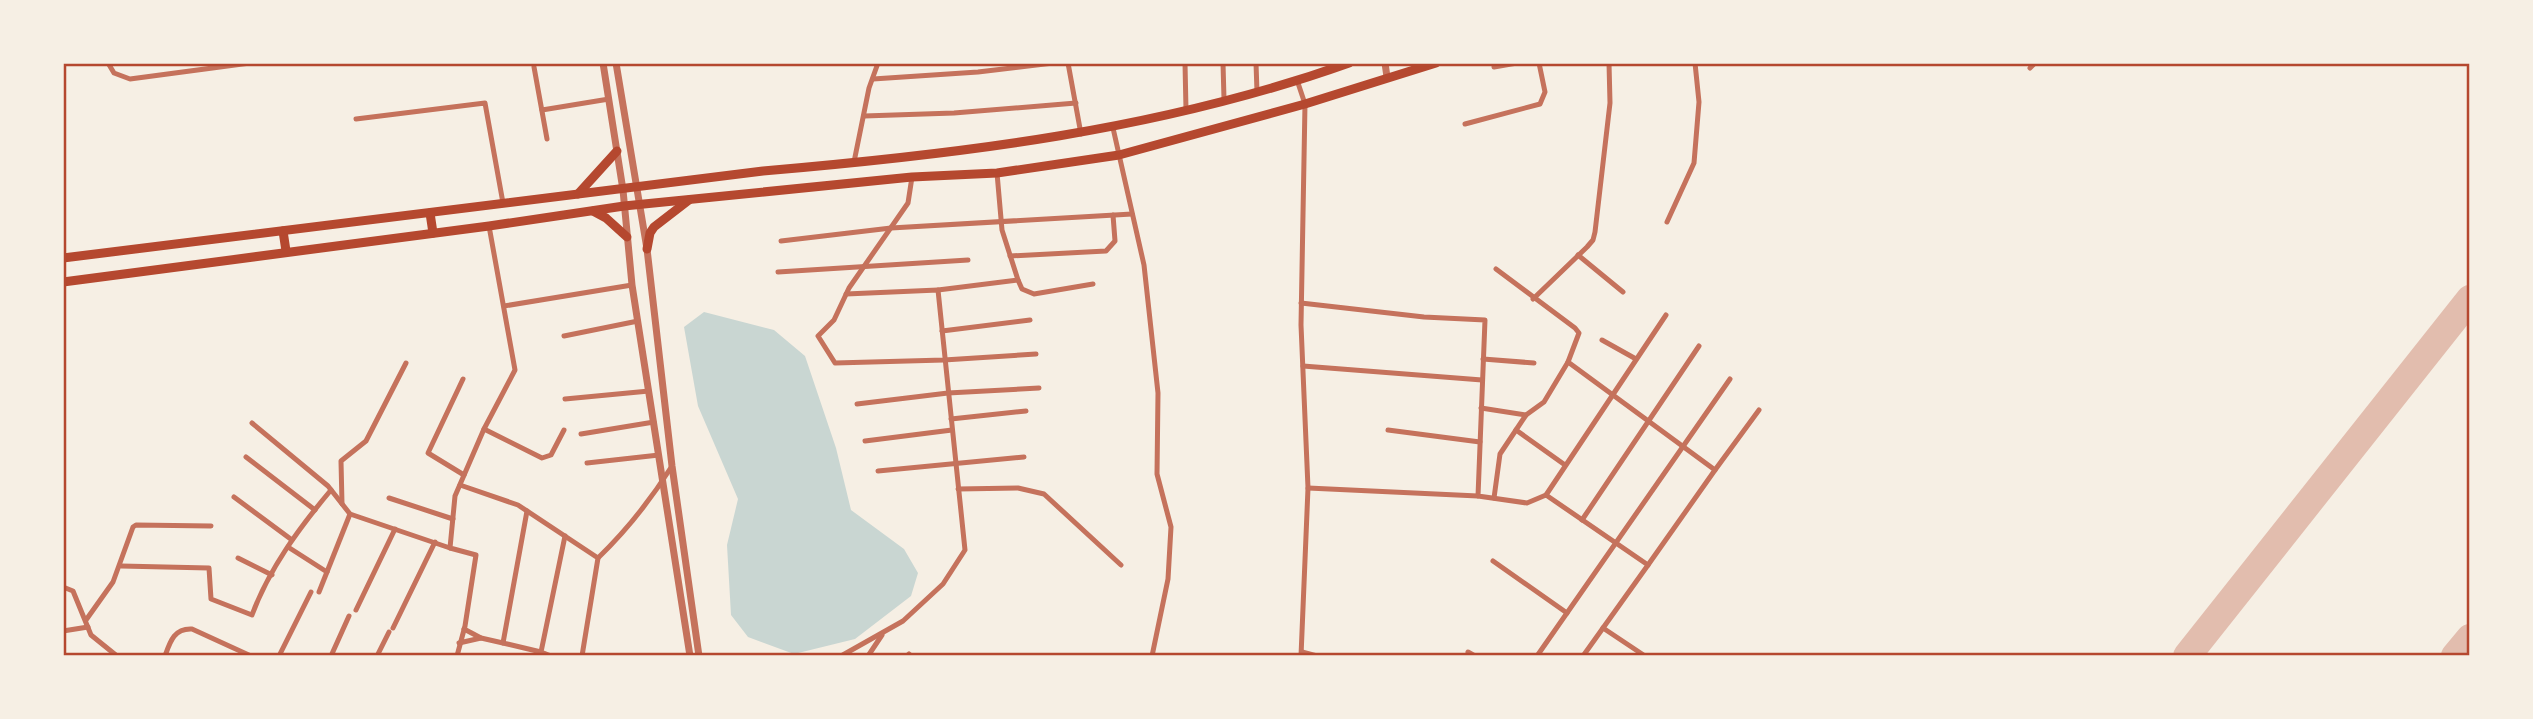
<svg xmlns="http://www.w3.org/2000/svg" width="2533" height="719" viewBox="0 0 2533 719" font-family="'Alegreya Sans',sans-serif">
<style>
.water{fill:#c9d6d2}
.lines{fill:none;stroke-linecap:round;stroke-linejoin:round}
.taxiway{stroke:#e2bdae;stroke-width:28}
.minor{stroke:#c5725c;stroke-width:5}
.tertiary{stroke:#c5725c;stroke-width:7}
.primary{stroke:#b5482f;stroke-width:9}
.neatline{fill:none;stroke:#b5482f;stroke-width:2.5}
</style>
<rect width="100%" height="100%" fill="#f6efe4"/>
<path class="water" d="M704,312L774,330L805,356L836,448L851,510L904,549L918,573L911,596L855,639L794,654L748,637L731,615L727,545L738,499L698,406L684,327Z"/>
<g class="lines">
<g class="taxiway">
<path d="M2187,656L2470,299"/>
<path d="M2455,656L2470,638"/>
</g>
<g class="minor">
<path d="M108,63L114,73L130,79L250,63"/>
<path d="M1068,63L1081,134"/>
<path d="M1185,63L1186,110"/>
<path d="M1223,63L1224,99"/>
<path d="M1256,63L1257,92"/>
<path d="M534,67L547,139"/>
<path d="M1494,67L1517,63"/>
<path d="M2030,68L2035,63"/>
<path d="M873,79L978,72L1053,63"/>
<path d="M1297,80L1305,104L1301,325L1308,488L1301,656"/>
<path d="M542,110L609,99"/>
<path d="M864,116L954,113L1076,103"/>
<path d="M356,119L485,103L503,203"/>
<path d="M1465,124L1540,104L1545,92L1539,63"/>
<path d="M1113,128L1144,265L1158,393L1157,474L1171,527L1168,579L1152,656"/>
<path d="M854,162L869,88L878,63"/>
<path d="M912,177L908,203L849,288L834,320L818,336L835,363L944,360L1036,354"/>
<path d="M1667,222L1694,163L1699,102L1695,63"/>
<path d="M781,241L891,228L1132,214"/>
<path d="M1578,255L1623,292"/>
<path d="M1010,256L1106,251L1115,241L1113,215"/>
<path d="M1496,269L1575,328L1579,333L1568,362"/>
<path d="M778,272L968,260"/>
<path d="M1018,280L1022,289L1034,294L1093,284"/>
<path d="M938,290L1018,280L1002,230L997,173"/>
<path d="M1533,299L1587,247L1593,240L1595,232L1610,103L1609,63"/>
<path d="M1301,303L1424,317L1485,320L1478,496L1527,503L1546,495L1648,565L1583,656"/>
<path d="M504,306L632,285"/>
<path d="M942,331L1030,320"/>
<path d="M564,336L638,321"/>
<path d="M1602,340L1636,359"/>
<path d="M1483,359L1534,363"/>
<path d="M1303,366L1482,380"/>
<path d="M463,379L428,453L464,475"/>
<path d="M565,399L649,391"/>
<path d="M857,404L948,393L1039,388"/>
<path d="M1481,408L1526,415"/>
<path d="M951,419L1026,411"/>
<path d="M252,423L328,486L350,514L450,548"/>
<path d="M484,429L542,458L551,455L564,430"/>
<path d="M1388,430L1480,442"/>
<path d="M1516,430L1565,465"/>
<path d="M581,434L654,422"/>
<path d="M865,441L952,430"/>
<path d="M246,457L315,510"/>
<path d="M587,463L659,455"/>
<path d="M1715,470L1759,410"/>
<path d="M878,471L1024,457"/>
<path d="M460,485L518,505L598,558L582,656"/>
<path d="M1308,488L1478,496"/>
<path d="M958,489L1018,488L1044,494L1121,565"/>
<path d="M1546,495L1666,315"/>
<path d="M234,497L292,540"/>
<path d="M389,498L453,519"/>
<path d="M1494,498L1500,454L1526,415L1544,402L1568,362L1715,470L1648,565"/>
<path d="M342,504L341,461L366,441L406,363"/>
<path d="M527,511L503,643L541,652"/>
<path d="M1582,520L1699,346"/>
<path d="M288,547L327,572"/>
<path d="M238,558L272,575"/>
<path d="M598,558C627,530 650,501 672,466"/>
<path d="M1493,561L1567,613"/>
<path d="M121,566L209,568L211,599L252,615C269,569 299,528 331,490"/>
<path d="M63,587L73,591L91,635L117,656"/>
<path d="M319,592L350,514"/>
<path d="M356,610L395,529"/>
<path d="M86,620L113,582L133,527L136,525L211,526"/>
<path d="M393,628L435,542"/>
<path d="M1603,628L1645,656"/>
<path d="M464,629L481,638L503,643"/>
<path d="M63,631L88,627"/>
<path d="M459,643L481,638"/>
<path d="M1302,652L1317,656"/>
<path d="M1468,652L1475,656"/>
<path d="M909,654L911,656"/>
<path d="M165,656C170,642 174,628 192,629L251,656"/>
<path d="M279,656L311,592"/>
<path d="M331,656L349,616"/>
<path d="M377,656L389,632"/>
<path d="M457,656L465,626L476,555L450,548L455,496L484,429L515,370L489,226"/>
<path d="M551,656L541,652L565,536"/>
<path d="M841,656L903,621L943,584L965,550L938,290L846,294"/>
<path d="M868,656L882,635"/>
<path d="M1537,656L1730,379"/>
</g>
<g class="tertiary">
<path d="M603,63L623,190L632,285L690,656"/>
<path d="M616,63L647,249L672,466L699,656"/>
<path d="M1385,63L1387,77"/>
</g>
<g class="primary">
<path d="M578,194L617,151"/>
<path d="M593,211L606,218L627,237"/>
<path d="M430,213L433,233"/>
<path d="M283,231L286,251"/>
<path d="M647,249L650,233L654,227L689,200"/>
<path d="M63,258L763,171C961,154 1161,130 1349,63"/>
<path d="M63,282L489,226L624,206L912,177L997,173L1119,155L1305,104L1436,63"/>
</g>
</g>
<rect width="2533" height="719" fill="none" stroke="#f6efe4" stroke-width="130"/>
<rect x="65" y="65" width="2403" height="589" class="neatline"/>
</svg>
